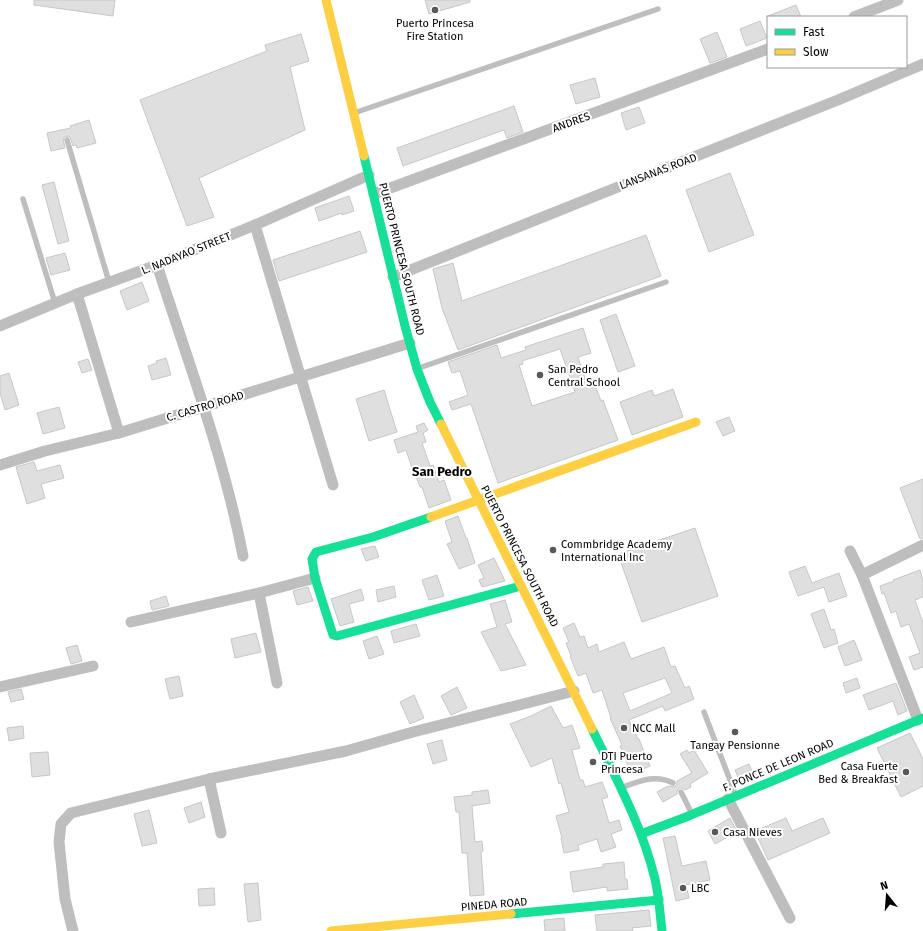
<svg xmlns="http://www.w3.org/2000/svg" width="923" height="931" viewBox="0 0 923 931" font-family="'Fira Sans',sans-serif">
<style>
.building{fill:#dfdfdf;stroke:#c7c7c7;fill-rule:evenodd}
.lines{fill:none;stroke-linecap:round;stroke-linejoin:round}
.lane{stroke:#bebebe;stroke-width:5.5}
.street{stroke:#bebebe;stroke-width:11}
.fast{stroke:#16e098;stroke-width:9}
.slow{stroke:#ffcf43;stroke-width:9}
.poi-dot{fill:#595959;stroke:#fff;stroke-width:1.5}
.labels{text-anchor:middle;stroke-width:4;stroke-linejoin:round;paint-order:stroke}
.poi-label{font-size:11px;fill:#000;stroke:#fff;text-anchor:start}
.street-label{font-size:11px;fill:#000;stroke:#fff}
.quarter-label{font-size:13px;font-weight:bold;fill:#000;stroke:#fff}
</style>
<rect width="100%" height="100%" fill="#fff"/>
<g class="building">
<path d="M34,0H115L113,16L34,5Z"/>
<path d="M425,0H470V2L429,14Z"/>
<path d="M796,5L801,17H768V16Z"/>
<path d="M760,21L767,38L746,46L740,29Z"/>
<path d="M717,32L727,57L710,63L700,39Z"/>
<path d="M301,34L309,61L290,67L305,130L199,178L214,217L187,226L140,100L267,51L265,45Z"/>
<path d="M595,78L600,97L576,104L570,85Z"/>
<path d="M514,106L523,132L507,138L504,130L403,166L397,148Z"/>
<path d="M639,107L645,123L626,130L621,113Z"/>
<path d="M89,120L96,143L77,148L76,145L73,146L70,137L66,136L63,139L65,148L51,151L47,133L71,128L70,126Z"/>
<path d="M730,173L754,235L709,252L686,190Z"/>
<path d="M54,182L69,241L58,244L42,185Z"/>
<path d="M349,196L354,211L342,215V213L319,221L315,208Z"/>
<path d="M360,231L367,252L279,281L273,260Z"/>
<path d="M646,235L661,276L458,350L442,308L433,269L453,263L462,301Z"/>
<path d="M65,253L70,270L51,275L46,258Z"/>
<path d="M142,282L149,301L127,310L120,291Z"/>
<path d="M616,314L635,366L618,372L600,320Z"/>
<path d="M583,328L591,353L578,357L588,387L595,385L601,401L603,400L618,440L498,483L471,404L452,410L449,402L468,395L460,371L452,373L448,362L497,345L501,358L526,350L525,347ZM560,349L575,392L532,406L519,365L523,364L522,361Z"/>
<path d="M166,358L171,375L152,380L148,366L157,363L156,361Z"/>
<path d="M88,359L92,370L82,373L78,362Z"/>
<path d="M9,373L19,405L5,410L0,393V376Z"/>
<path d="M673,389L683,417L632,435L620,402L652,390L654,396Z"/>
<path d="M384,390L397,432L369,441L356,399Z"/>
<path d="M59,407L65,428L43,434L37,413Z"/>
<path d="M729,417L735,431L723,436L716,422Z"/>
<path d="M424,423L428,430L423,433L426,442L422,443L430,466L433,465L439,482L444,480L451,500L429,508L422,487H420L414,471H413L406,450L398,453L394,440L418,432L416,426Z"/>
<path d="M33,462H34L37,471L60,465L64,478L41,484L45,498L27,504L16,467Z"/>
<path d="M923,479V538L920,539L900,488Z"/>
<path d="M458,516L466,538H467L475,563L459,569L447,544L452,542L445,521Z"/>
<path d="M695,528L718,596L642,622L618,554Z"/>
<path d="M375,546L379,557L366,561L361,549Z"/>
<path d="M494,558L505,581L482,587L479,580L484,578L478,565Z"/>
<path d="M805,566L812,583L839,573L847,596L829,602L824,587L798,596L789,572Z"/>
<path d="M920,570L923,581V597L915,600L923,623V667L914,670L909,657L920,653L909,624L901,627L896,611L891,613L884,593L882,594L880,586L894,581L893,580Z"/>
<path d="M437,575L444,596L429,600L422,580Z"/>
<path d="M394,586L396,597L378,602L376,590Z"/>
<path d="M308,587L313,601L297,605L293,591Z"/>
<path d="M361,589L364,600L349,604L354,622L340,626L331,599Z"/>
<path d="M166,596L169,606L152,610L150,601Z"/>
<path d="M505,600L512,622L505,624L526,665L501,671L481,632L497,627L490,604Z"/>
<path d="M824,609L831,630L834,629L838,643L824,648L811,614Z"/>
<path d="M574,623L580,637L584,636L588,648L597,644L599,652L624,642L631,659L664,647L671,667L675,666L685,688L689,686L694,699L665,711L663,706L629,720L638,739H639L650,766L631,774L620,746L622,745L610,718H611L602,690L593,693L586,673L578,676L570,656H571L566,643L569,642L563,628ZM665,678L672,693L630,711L623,693Z"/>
<path d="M416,624L420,636L394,643L391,631Z"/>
<path d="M256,633L261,652L235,658L231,639Z"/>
<path d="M377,636L384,654L369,659L363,641Z"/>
<path d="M854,640L862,660L845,666L838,647Z"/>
<path d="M77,645L82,661L71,664L66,648Z"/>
<path d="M179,676L183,696L170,699L165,679Z"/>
<path d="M857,678L860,688L846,693L843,683Z"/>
<path d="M896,683L907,711L898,715L893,701L869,710L863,695Z"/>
<path d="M457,687L467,708L451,715L441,696Z"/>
<path d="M21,689L24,699L11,702L8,692Z"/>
<path d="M414,695L424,718L410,724L400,702Z"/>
<path d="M551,706L563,728L572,725L580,748L572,750L580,780H583L585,787L602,782L608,797L602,799L609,823L619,820L622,830L611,834L616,847L601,852L597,839L578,845L579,850L564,853L561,838H562L556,816L569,812L561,783L559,784L552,758L531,767L510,724L531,716Z"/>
<path d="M23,726L24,738L9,741L7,728Z"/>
<path d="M910,733L923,759V786L901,797L877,748Z"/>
<path d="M442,740L447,760L433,764L427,744Z"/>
<path d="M687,750L689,753L694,750L708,773L690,784L691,787L685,790L682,788H679L677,791V794L663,802L657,792L668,786L675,787L677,784V781L692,773L680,754Z"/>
<path d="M48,752L50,775L32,777L30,753Z"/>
<path d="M749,764L755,778L741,784L735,770Z"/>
<path d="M488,790L490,803L472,806L475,842L482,841L483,851L481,852L484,895L470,896L467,853H462L459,812H456L454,797L472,795V792Z"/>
<path d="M201,802L205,817L189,823L184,808Z"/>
<path d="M149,810L157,843L142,846L134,814Z"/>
<path d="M730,818L737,832L715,844L708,831Z"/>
<path d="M786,818L792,831L823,818L830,833L768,860L755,831Z"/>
<path d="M675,836L682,866L706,861L710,880L686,885L689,898L676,901L663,838Z"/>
<path d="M624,862L625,879H627L628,889L607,891V887L573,892L570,872L603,867V864Z"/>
<path d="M258,883L261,920L248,922L244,884Z"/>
<path d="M214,888L215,905L199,906L198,889Z"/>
<path d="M649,910L651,926L632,928L633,931H597L595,915Z"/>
<path d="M564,918L565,931H545L544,920Z"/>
</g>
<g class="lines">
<g class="lane">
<path d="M354,113L658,9"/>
<path d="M67,140L109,282"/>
<path d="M23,199L55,303"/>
<path d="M419,368L666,282"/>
<path d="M704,712L736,796"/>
<path d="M623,787C640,781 656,774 673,783"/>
<path d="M681,792L692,814"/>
</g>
<g class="street">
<path d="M854,17L898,0"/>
<path d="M374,194L768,49"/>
<path d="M255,225L333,485"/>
<path d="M157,265C188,361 224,457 243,556"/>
<path d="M393,277L628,183L838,100L923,64"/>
<path d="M77,294L119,433"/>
<path d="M0,326L77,294L157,265L255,225L369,175"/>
<path d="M0,465L45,451L119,433L410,343"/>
<path d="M850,551L862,575L918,720"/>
<path d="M862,575L923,545"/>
<path d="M259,593L277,683"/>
<path d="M131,622L259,593L315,578"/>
<path d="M0,687L93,666"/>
<path d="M209,779L221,833"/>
<path d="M728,799L790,918"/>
<path d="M73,931L65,899L59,842L61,824L71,813L209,779L346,751L413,732L574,691"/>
</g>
<g class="fast">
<path d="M364,156L405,326L417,369L430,402L441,424"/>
<path d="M431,517L373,537L316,552L312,559L315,578L333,635L337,636L521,586"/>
<path d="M592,729C616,778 642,826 655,879C659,896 660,914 662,931"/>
<path d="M641,834L686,817L923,718"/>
<path d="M511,914L659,900"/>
</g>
<g class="slow">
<path d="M326,0L364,156"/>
<path d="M441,424L592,729"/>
<path d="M431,517L696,422"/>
<path d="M331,931L511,914"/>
</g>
</g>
<g class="poi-dot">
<circle cx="435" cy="10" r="4"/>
<circle cx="540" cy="375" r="4"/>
<circle cx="553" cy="550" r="4"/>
<circle cx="624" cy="728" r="4"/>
<circle cx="735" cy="732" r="4"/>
<circle cx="593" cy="762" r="4"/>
<circle cx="906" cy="772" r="4"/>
<circle cx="715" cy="832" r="4"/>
<circle cx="683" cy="888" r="4"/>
</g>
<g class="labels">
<g class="poi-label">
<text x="435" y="27" text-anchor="middle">Puerto Princesa<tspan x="435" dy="13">Fire Station</tspan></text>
<text x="548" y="373">San Pedro<tspan x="548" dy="13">Central School</tspan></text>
<text x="561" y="548">Commbridge Academy<tspan x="561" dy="13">International Inc</tspan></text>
<text x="632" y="732">NCC Mall</text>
<text x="735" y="749" text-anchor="middle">Tangay Pensionne</text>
<text x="601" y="760">DTI Puerto<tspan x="601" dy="13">Princesa</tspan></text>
<text x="898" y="770" text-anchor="end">Casa Fuerte<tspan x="898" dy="13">Bed &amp; Breakfast</tspan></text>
<text x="723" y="836">Casa Nieves</text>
<text x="691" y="892">LBC</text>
</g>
<g class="street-label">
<text transform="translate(571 122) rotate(-20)" y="4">ANDRES</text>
<text transform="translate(658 171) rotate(-21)" y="4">LANSANAS ROAD</text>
<text transform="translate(186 253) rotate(-22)" y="4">L. NADAYAO STREET</text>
<text transform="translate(402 259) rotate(76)" y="4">PUERTO PRINCESA SOUTH ROAD</text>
<text transform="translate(205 406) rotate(-17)" y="4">C. CASTRO ROAD</text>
<text transform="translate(520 556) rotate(63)" y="4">PUERTO PRINCESA SOUTH ROAD</text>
<text transform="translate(778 765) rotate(-23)" y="4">F. PONCE DE LEON ROAD</text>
<text transform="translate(494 904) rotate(-5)" y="4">PINEDA ROAD</text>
</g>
<g class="quarter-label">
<text x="442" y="476">San Pedro</text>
</g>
</g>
<rect x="767" y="16" width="140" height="52" fill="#ffffff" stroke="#999999"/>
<rect x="775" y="29" width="20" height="6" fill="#16e098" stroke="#999999"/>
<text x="803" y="36" font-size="12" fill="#000000">Fast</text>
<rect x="775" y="49" width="20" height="6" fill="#ffcf43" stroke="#999999"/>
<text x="803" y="56" font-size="12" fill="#000000">Slow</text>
<g transform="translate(887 895) rotate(343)" stroke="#ffffff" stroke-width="3" paint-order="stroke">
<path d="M0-3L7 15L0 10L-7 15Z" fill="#000000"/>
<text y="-6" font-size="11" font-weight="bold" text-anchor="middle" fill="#000000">N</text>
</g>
</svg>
